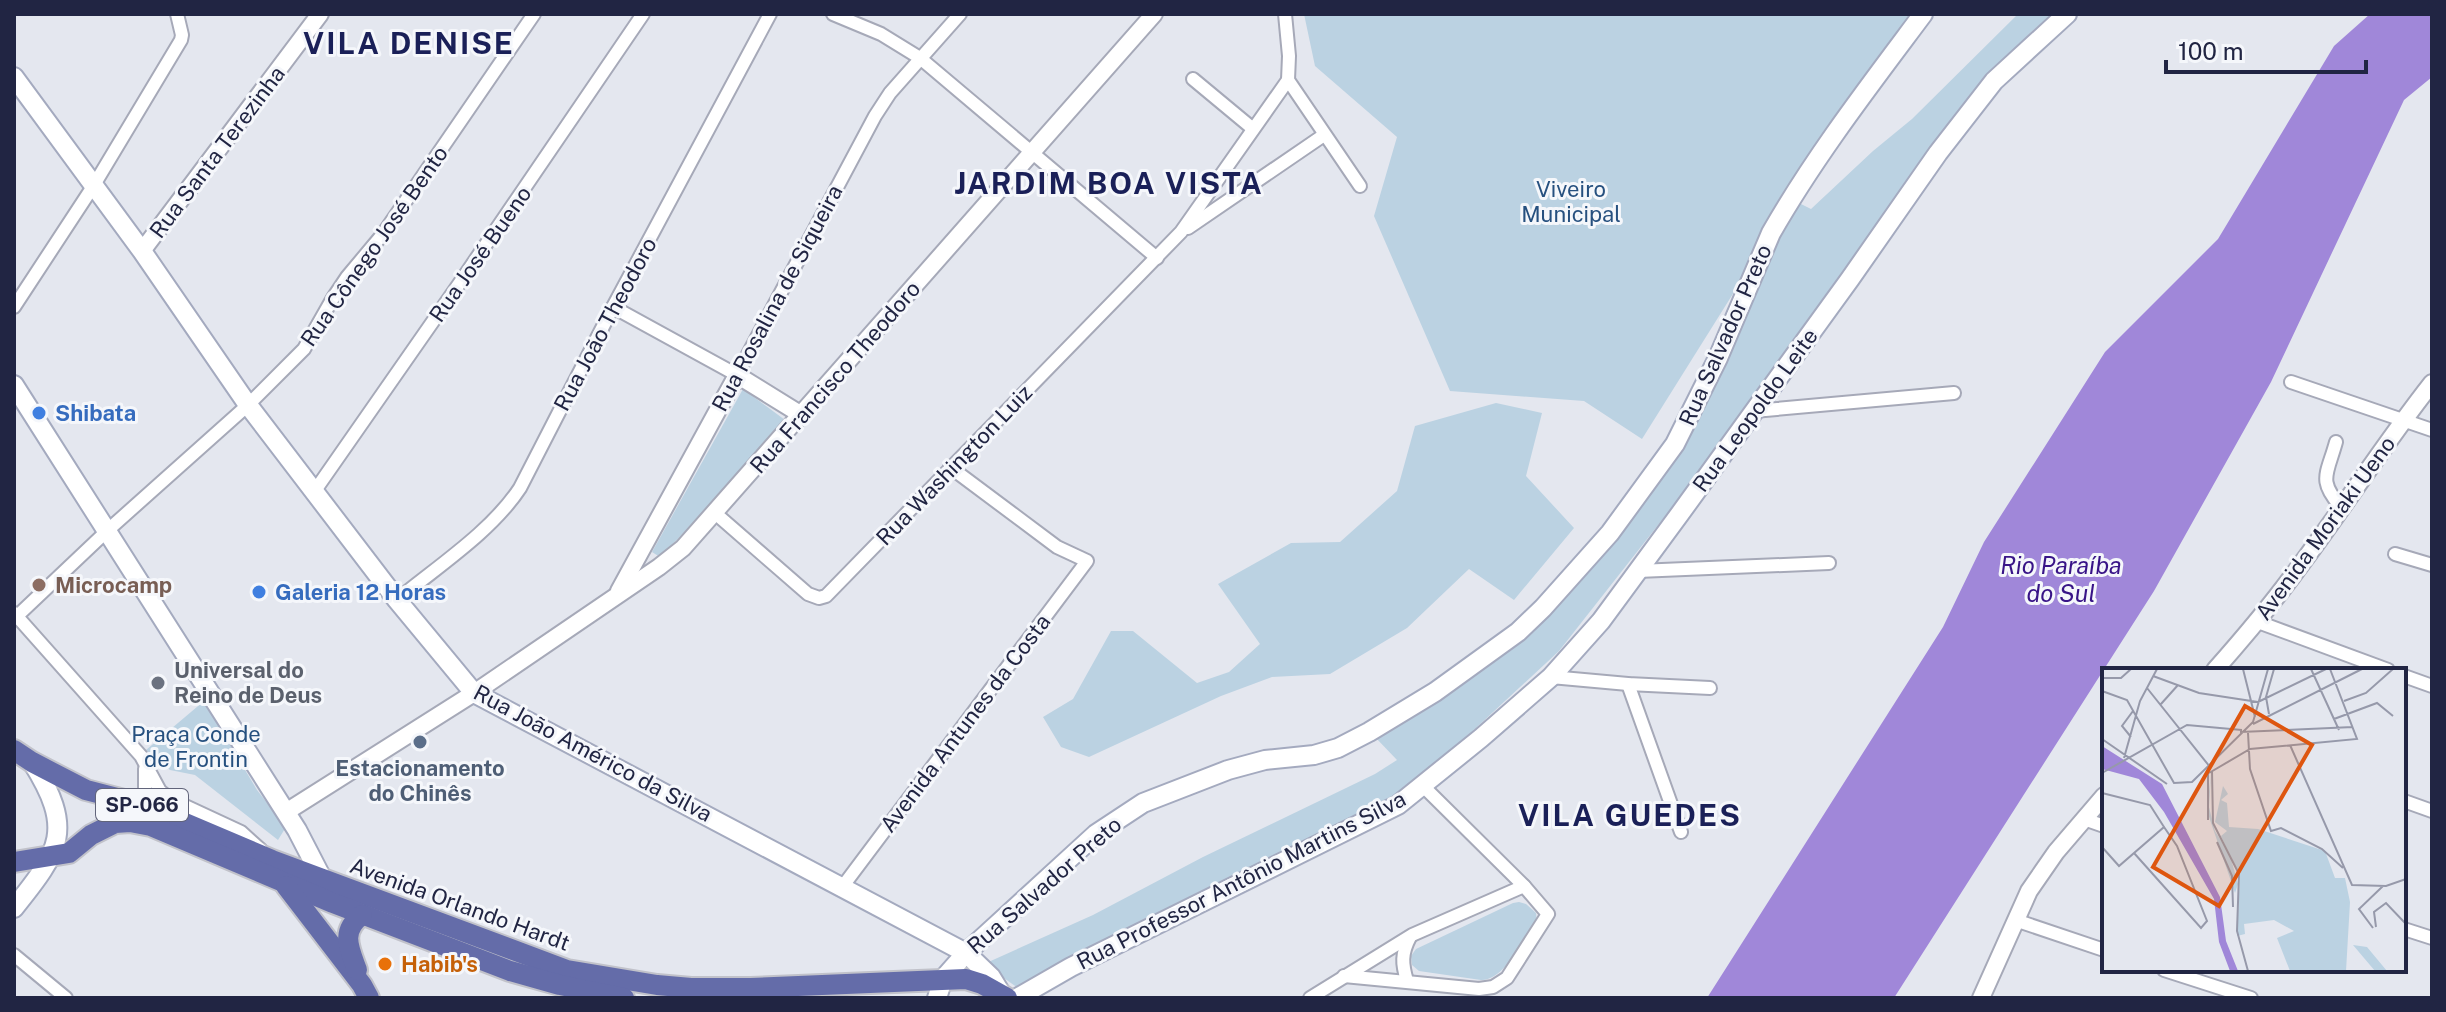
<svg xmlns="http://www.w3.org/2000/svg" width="2446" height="1012" viewBox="0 0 2446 1012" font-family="'Public Sans',sans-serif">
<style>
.green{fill:#bbd2e2}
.water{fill:#a087d9}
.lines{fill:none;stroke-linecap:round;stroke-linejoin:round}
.minor-casing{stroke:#a6a9b8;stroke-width:16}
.tertiary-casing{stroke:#a6a9b8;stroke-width:20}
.secondary-casing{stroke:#a4aabf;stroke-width:22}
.primary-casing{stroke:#c1c2ca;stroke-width:24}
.minor{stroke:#fff;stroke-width:12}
.tertiary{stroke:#fff;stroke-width:16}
.secondary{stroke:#fff;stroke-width:18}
.primary{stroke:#646ca9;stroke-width:20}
.shop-dot{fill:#3f7fe0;stroke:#f5f7fb;stroke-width:3}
.education-dot{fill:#8d6e63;stroke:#f5f7fb;stroke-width:3}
.worship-dot{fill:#6b7280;stroke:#f5f7fb;stroke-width:3}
.service-dot{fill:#5c6f8a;stroke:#f5f7fb;stroke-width:3}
.food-dot{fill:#e8710a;stroke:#f5f7fb;stroke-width:3}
.labels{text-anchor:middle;stroke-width:6;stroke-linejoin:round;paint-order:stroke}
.shield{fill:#f5f7fb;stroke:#61647a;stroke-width:2}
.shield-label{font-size:20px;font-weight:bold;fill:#212543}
.street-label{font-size:22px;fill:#212543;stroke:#f5f7fb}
.park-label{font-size:22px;fill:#26507f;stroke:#f5f7fb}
.shop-label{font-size:22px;font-weight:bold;fill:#366cbe;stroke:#f5f7fb;text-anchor:start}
.education-label{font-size:22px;font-weight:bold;fill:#785e54;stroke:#f5f7fb;text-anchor:start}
.worship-label{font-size:22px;font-weight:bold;fill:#5b616d;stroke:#f5f7fb;text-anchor:start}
.service-label{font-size:22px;font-weight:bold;fill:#4e5e75;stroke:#f5f7fb}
.food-label{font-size:22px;font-weight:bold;fill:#c56008;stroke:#f5f7fb;text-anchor:start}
.water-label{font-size:24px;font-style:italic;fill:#381487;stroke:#f5f7fb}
.district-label{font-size:30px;font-weight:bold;letter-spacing:2px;fill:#1a2058;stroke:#f5f7fb}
.inset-road{fill:none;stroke:#9699aa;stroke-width:2}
.view{fill:#de560f;fill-opacity:0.15;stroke:#de560f;stroke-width:4}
.inset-edge{fill:none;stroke:#212543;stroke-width:4}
</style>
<rect width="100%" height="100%" fill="#e4e7ef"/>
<g class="green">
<path d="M1304,14H1926L1798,190L1642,439L1584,401L1450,391L1374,216L1397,137L1315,66Z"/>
<path d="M2018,14H2053L2031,32L1964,106L1688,487L1559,651L1395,803L1018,988L984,964L1093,915L1203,857L1375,774L1397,760L1375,737L1451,693L1484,662L1519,634L1691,427L1797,202L1811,209L1873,151L1912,119Z"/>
<path d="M743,389L785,420L708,508L660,557L652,552Z"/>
<path d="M1496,403L1542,413L1526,476L1574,528L1514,600L1469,569L1407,628L1330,674L1272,677L1221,696L1089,757L1061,747L1043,717L1073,699L1111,631H1133L1197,683L1229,672L1260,644L1218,584L1291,543L1340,542L1397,491L1415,426Z"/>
<path d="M204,701L257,790L286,827L278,840L195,775L170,770L146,750Z"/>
<path d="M1519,902L1526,904L1536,913L1537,923C1525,939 1503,981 1481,980L1419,971L1412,965L1411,956L1416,949L1513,903Z"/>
</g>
<path class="water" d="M2370,14H2432V77L2404,100L2271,382L2154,591L1894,998H1707L1943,627L1984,542L2105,352L2218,239L2334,46Z"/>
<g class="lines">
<g class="minor-casing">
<g id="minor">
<path d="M833,14L881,34L920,58L1157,258"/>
<path d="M1285,14L1289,56L1288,80L1360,186"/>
<path d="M1193,79L1252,128"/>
<path d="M1188,228L1324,135"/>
<path d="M14,307L94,185L181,40L182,35L177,14"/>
<path d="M613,307L737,375L875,116L890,93L960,14"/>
<path d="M2291,382L2432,430"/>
<path d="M1754,411L1954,393"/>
<path d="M2336,442C2327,475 2317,480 2342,508"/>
<path d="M314,492L459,284L643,14"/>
<path d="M715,513L808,594L819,598L826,596L1181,232L1288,80"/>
<path d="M2395,554L2432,565"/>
<path d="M1638,571L1829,563"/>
<path d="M397,600C438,566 491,532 520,488L613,307L770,14"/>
<path d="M14,613L141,756L160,791L170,799L241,832L261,850"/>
<path d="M14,619L108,530L248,405L304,349L333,298L347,277L383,234L534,14"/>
<path d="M2258,622L2388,670"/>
<path d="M2404,676L2432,686"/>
<path d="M1551,677L1628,684L1710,688"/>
<path d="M1628,684L1681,832"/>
<path d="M2404,801L2432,811"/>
<path d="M140,804L145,791V769"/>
<path d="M2084,819L2104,826"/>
<path d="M843,886L1087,561L1057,547L950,467"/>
<path d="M2015,920L2104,950"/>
<path d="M2404,929L2432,938"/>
<path d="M14,955L66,998"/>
<path d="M2164,970L2251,998"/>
<path d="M1344,976L1479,989L1493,987L1507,978L1548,914L1524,886L1423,786"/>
<path d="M1407,981C1402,964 1401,954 1410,937"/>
<path d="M1310,998L1412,935L1524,886"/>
</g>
</g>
<g class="tertiary-casing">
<g id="tertiary">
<path d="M142,251L320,14"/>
<path d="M619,591L737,375L800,414"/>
<path d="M2215,670C2247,634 2277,598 2305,559C2348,501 2387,440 2432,383"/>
<path d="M286,812L474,693L659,567L683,548L1154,14"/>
<path d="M1981,998L2029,891L2056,852L2104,796"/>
</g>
</g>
<g class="secondary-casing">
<g id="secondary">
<path d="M14,77L142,251L248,405L397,600L474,693L966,953L991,977L1002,995"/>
<path d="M14,385L297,830L327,888"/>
<path d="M14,908C61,850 74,829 32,762"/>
<path d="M937,998L943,979L966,953L1096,834L1143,803L1228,770L1265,760L1314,755L1338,748L1369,732L1435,692L1518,632L1543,608L1610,533L1675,444L1718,358L1771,233C1815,156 1870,85 1923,14"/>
<path d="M1017,998L1071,967L1398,805L1481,738L1551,677L1601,621L1679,515L1850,279L1938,153L1994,81L2067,14"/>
</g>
</g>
<g class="primary-casing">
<g id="primary">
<path d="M14,750L32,762L86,790L140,804L272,860L567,970L657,985L691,988H751L966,979L982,984L1007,998"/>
<path d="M14,862L69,853L91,835L115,823L130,822L151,826L333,903L510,971L560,985L624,998"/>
<path d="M286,886L362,985L369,998"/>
<path d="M357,970C349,948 340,931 362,915"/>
</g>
</g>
<use href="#minor" class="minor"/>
<use href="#tertiary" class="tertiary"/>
<use href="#secondary" class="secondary"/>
<use href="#primary" class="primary"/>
</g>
<g class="shop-dot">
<circle cx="39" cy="413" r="8"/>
<circle cx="259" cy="592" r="8"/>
</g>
<circle class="education-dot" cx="39" cy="585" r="8"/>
<circle class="worship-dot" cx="158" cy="683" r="8"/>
<circle class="service-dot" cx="420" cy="742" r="8"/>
<circle class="food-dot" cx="385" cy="964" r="8"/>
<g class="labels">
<rect class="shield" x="96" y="789" width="92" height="32" rx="6"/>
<g class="shield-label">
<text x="142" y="812">SP-066</text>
</g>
<g class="street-label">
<text transform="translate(217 152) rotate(-53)" y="8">Rua Santa Terezinha</text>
<text transform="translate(374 246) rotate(-55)" y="8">Rua Cônego José Bento</text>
<text transform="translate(480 254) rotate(-55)" y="8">Rua José Bueno</text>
<text transform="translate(777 298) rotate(-62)" y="8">Rua Rosalina de Siqueira</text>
<text transform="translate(605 324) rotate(-62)" y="8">Rua João Theodoro</text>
<text transform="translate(1725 335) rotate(-66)" y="8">Rua Salvador Preto</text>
<text transform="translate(835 377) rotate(-49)" y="8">Rua Francisco Theodoro</text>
<text transform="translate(1755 410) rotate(-54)" y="8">Rua Leopoldo Leite</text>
<text transform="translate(954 465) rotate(-46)" y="8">Rua Washington Luiz</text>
<text transform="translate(2325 528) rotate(-54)" y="8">Avenida Moriaki Ueno</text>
<text transform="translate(965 723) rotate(-53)" y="8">Avenida Antunes da Costa</text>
<text transform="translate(593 753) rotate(28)" y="8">Rua João Américo da Silva</text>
<text transform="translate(1241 880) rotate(-27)" y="8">Rua Professor Antônio Martins Silva</text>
<text transform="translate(1044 885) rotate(-41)" y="8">Rua Salvador Preto</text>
<text transform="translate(460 904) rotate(20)" y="8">Avenida Orlando Hardt</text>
</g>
<g class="park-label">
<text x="1571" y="197">Viveiro<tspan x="1571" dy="25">Municipal</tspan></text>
<text x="196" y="742">Praça Conde<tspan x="196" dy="25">de Frontin</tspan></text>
</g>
<g class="shop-label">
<text x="55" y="421">Shibata</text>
<text x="275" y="600">Galeria 12 Horas</text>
</g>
<g class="education-label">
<text x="55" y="593">Microcamp</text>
</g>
<g class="worship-label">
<text x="174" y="678">Universal do<tspan x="174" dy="25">Reino de Deus</tspan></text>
</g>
<g class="service-label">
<text x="420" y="776">Estacionamento<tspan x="420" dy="25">do Chinês</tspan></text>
</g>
<g class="food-label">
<text x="401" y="972">Habib's</text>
</g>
<g class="water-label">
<text x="2061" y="574">Rio Paraíba<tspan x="2061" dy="28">do Sul</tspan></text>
</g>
<g class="district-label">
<text x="409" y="54">VILA DENISE</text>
<text x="1109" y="194">JARDIM BOA VISTA</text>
<text x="1630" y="826">VILA GUEDES</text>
</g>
</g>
<g transform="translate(2102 668)">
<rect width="304" height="304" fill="#e4e7ef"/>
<path d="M109,105L107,139L113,163L125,182L119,168L125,163L113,154L121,118L126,126L119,132L125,135L127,159L156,161L223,183L233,210H243L248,234L244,303H188L175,270L192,263L172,252L142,256L143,266L135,268L138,207L128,187L136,216L133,225L105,143ZM251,277L265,279L285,303H273Z" fill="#bbd2e2"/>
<path d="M0,78L60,116L118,229L124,273L136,303H128L117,274L112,231L62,144L37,111L0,101Z" fill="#a087d9"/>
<path class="inset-road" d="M141,1L153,49M209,1L237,62M51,8L97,25L156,34M0,10H19L29,1M45,20L108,99M0,23L25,32L72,115L90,114L151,54L166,1M242,33L264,25L291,1M156,34L224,1M59,36L76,17M167,46L164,29L172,1M232,51L275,35L291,48M151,56L260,1M138,64L251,59M146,65L148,101L169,163L179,160L220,181L241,200M29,69L20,58L31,43M0,71L65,116M188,77L250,217L284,218L304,211M22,90L38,33L55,1M110,103L111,155L137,206L135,263L146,303M0,105L85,57L140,62M107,105L148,81L255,71L228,1M0,125L48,137L62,159L17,198L0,179M106,152V102M115,174L130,208L131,239M32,185L99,260L105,253L75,178L62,159M274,259L272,244L284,235L304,256M271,260L257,241L281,218"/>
<path class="view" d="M143,38L210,77L117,238L51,199Z"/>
<rect width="304" height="304" class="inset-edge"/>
</g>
<rect width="2446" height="1012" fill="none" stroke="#212543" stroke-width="32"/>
<path d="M2166 60v12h200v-12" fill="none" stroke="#212543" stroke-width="4"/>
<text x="2178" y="60" font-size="24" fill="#212543" stroke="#f5f7fb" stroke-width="6" paint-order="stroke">100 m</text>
</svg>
